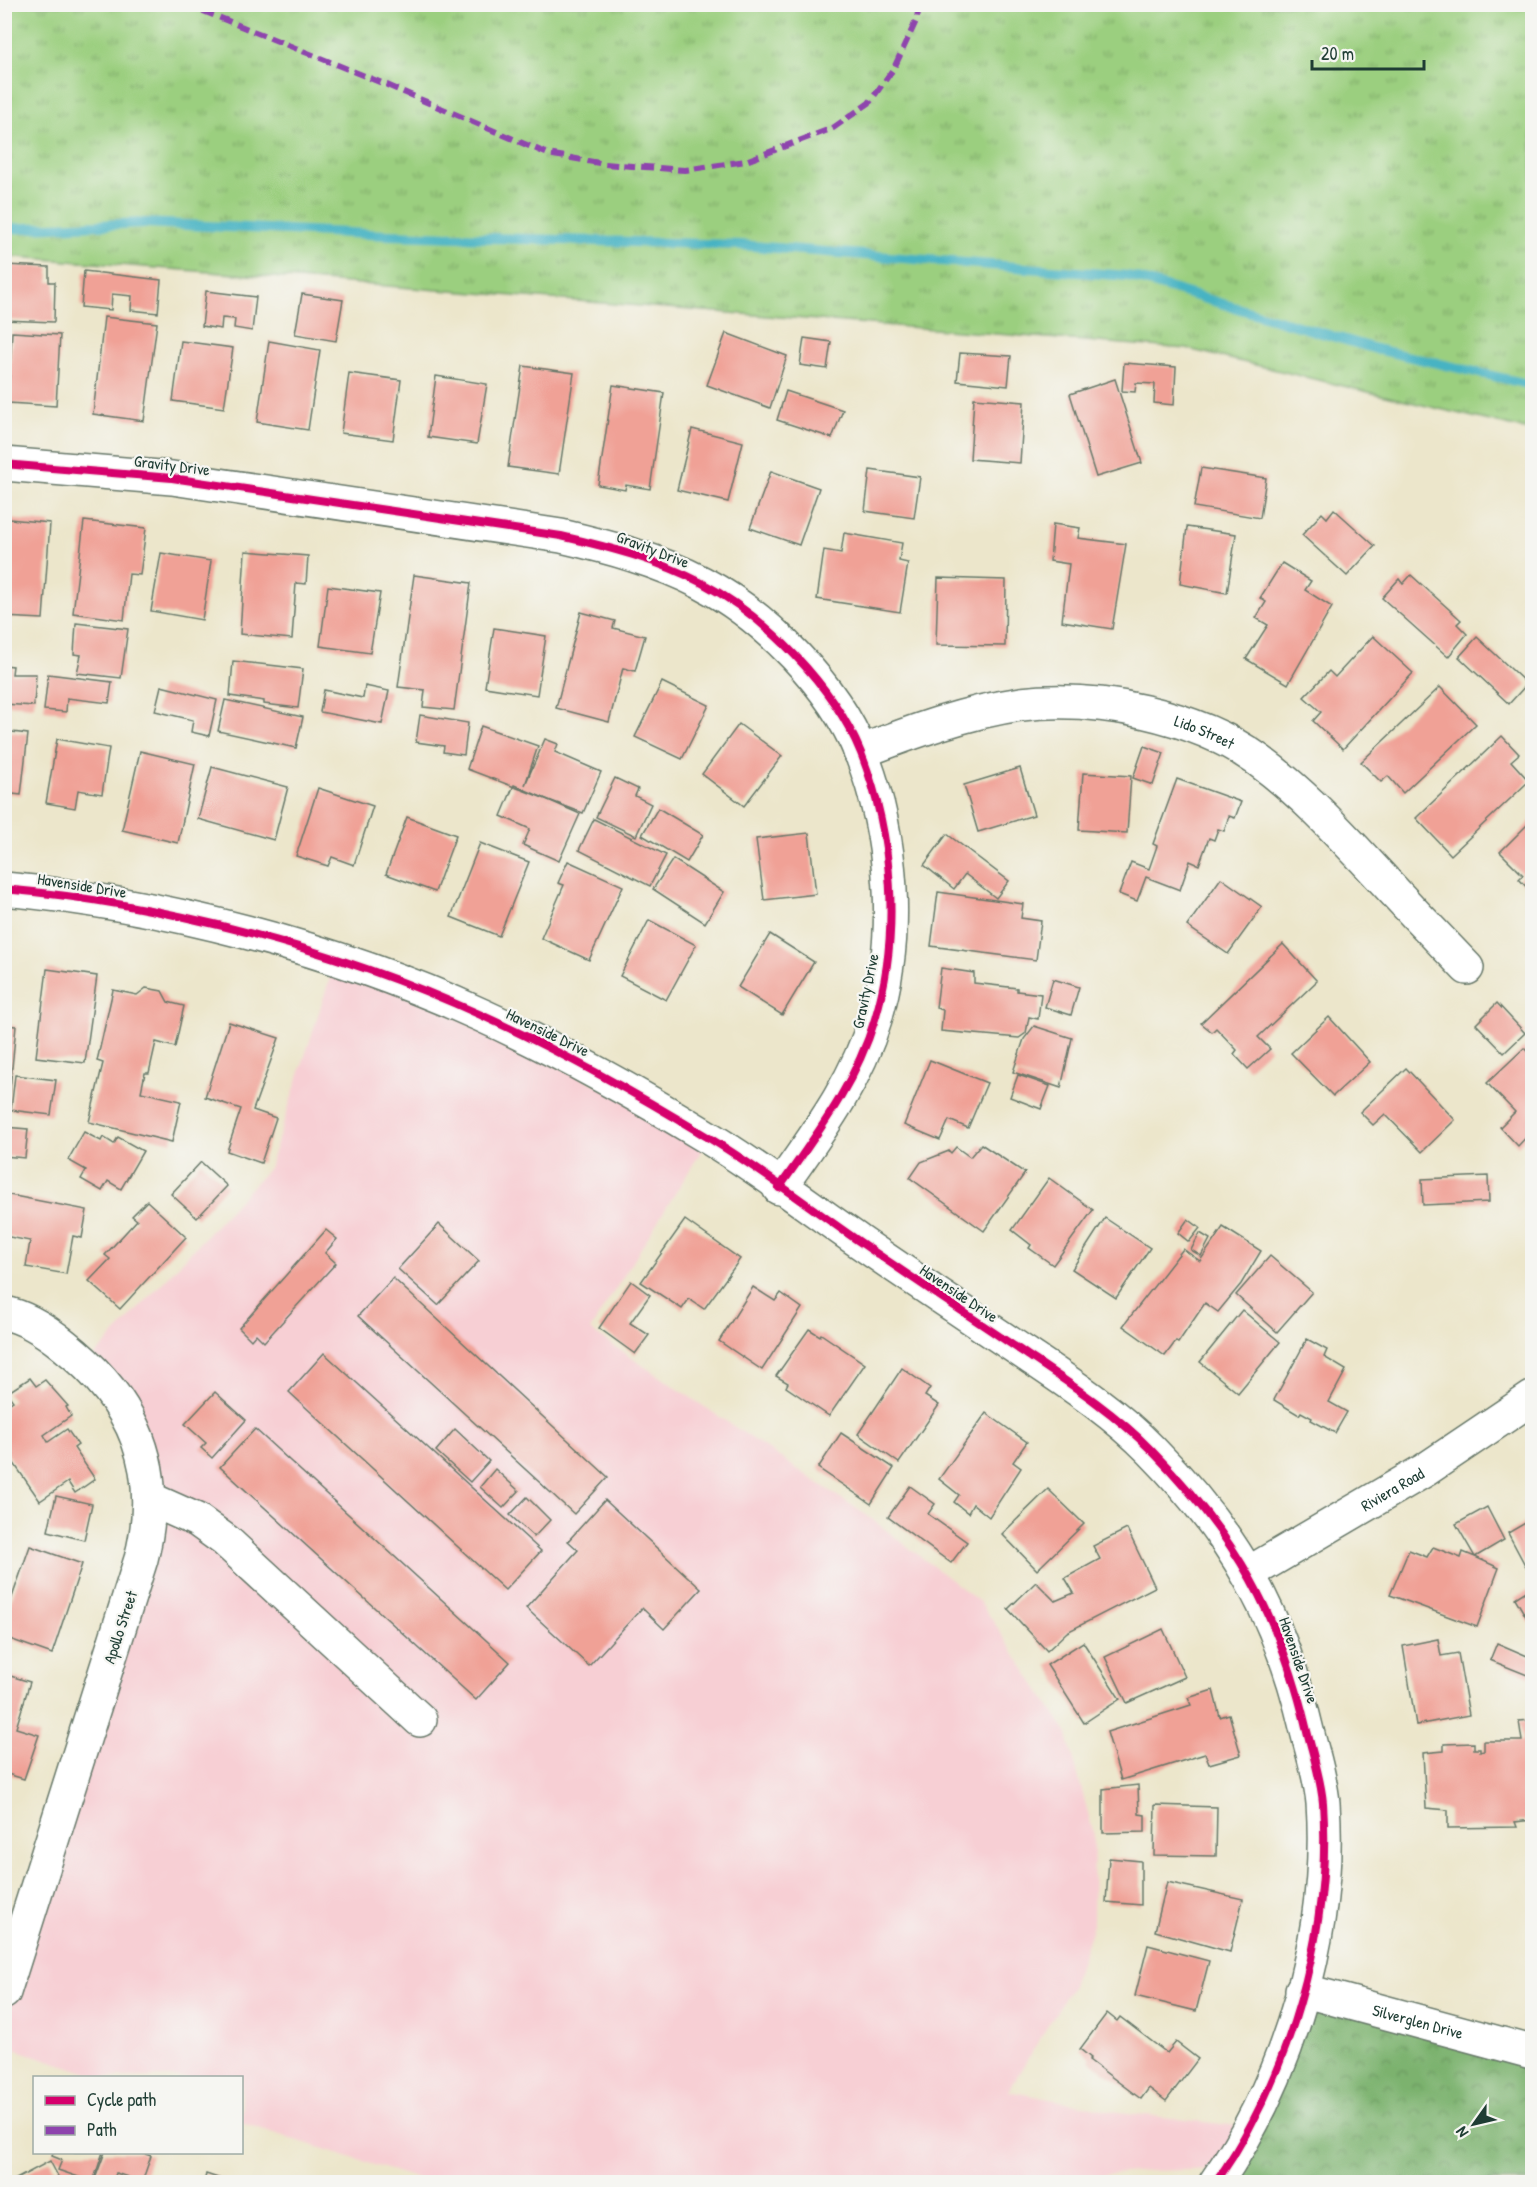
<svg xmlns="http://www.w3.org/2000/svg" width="1537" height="2187" viewBox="0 0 1537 2187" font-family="'Patrick Hand',sans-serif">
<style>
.built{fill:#f7cfd4}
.grass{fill:url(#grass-tufts);stroke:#5d865a;stroke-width:1.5}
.forest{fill:url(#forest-crowns);stroke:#4e7851;stroke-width:1.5}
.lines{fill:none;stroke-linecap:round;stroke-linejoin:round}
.stream{stroke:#47b3c3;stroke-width:10}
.building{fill:#f0a196}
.minor-casing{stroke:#677869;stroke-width:36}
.minor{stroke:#fff;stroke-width:33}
.quiet{stroke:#8e44ad;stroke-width:6;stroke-dasharray:12 6;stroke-linecap:butt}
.cycleway-casing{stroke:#f6f6f2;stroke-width:11}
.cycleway{stroke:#d6006c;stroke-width:8}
.labels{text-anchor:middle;stroke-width:4.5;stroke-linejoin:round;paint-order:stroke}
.street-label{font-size:16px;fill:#1f3d34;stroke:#f6f6f2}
</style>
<defs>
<pattern id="grass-tufts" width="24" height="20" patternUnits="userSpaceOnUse" patternTransform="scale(1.5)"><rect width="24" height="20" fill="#9bcf7f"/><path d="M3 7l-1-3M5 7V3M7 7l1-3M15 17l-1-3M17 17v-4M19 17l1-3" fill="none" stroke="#7ea969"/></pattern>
<pattern id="forest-crowns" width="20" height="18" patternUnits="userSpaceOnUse" patternTransform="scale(1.5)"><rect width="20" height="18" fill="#7cb26e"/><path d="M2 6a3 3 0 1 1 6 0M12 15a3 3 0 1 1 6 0" fill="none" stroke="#65925b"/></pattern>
</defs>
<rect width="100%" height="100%" fill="#f6f6f2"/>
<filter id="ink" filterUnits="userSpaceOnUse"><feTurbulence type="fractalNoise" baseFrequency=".0167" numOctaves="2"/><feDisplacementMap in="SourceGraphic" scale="12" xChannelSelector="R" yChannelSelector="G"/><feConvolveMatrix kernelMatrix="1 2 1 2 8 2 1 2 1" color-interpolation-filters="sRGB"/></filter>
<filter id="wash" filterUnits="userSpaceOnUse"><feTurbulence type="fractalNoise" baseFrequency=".008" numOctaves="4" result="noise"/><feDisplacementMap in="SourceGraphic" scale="24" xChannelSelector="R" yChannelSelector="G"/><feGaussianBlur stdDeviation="1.35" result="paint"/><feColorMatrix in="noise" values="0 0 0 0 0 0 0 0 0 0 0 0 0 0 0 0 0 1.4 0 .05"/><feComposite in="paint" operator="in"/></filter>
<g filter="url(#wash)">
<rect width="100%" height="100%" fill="#ece6cb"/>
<path class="built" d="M336,959L709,1139L590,1330L869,1517L981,1603L1066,1731L1094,1835L1093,1925L1072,1986L1008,2091L1119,2112L1248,2127L1225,2169L1149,2171L1013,2182H428L242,2123V2078L101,2077L5,2046V1990L148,1499L87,1364L269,1168Z"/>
<path class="grass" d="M4,5H1532V431L1188,349L5,256Z"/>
<path class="forest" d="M1301,1989L1532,2049V2182H1215Z"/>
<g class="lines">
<path class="stream" d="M4,229L145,223L388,235L740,245L1128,276L1376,349L1532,385"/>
</g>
<g id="blocks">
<g class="building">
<path d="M4,265L49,267V282H55L54,322L4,320Z"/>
<path d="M84,271L161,280L158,313L131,310L132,296L112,294L111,310L81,307Z"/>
<path d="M206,291L256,297L252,331L234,328L235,319L222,318L221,329L202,326Z"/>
<path d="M302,294L343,300L336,341L295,334Z"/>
<path d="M104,317L157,323L144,421L93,414Z"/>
<path d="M12,332L60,335L56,406L8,403Z"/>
<path d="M726,333L787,356L770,408L707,385Z"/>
<path d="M804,338L831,342L827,369L800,365Z"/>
<path d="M181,341L233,348L224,408L173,401Z"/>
<path d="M269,341L320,350L308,430L257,422Z"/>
<path d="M960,353L1011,356L1008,386L957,381Z"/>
<path d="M1124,363L1176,367L1174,405L1154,403L1155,384L1136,383L1135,392L1122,391Z"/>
<path d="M523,366L574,373L559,474L508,467Z"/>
<path d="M349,373L401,380L393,440L341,433Z"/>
<path d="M436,376L487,384L477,444L428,437Z"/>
<path d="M1115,379L1142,463L1096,477L1070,394Z"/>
<path d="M613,385L664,393L650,489L626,485L625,490L598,485Z"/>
<path d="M786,391L843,410L832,438L777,420Z"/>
<path d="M974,398L1024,402L1020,463L970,459Z"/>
<path d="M692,429L743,442L728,502L677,490Z"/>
<path d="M1201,468L1266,478L1260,518L1194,507Z"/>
<path d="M870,470L920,477L914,518L865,511Z"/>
<path d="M771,471L819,488L799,545L750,528Z"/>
<path d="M1334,509L1375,546L1347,576L1302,535L1322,513L1327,518Z"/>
<path d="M9,519L50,523L43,619L4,617V533L8,534Z"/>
<path d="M84,521L146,528L140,575L129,574L124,620L73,613Z"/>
<path d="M1053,524L1080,528L1078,538L1126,544L1112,629L1062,621L1069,564L1050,561Z"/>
<path d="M1187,527L1236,534L1227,593L1180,584Z"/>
<path d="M844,533L902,543L899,561L908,563L900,612L817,599L824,550L841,553Z"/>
<path d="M245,551L308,556L306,584L296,583L292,639L240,634Z"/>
<path d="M161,553L211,561L202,620L151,611Z"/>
<path d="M1282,563L1311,581L1305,590L1332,607L1288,684L1246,659L1268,625L1256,618L1266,602L1260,598Z"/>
<path d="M414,575L471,583L454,710L423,707L425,690L398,687Z"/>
<path d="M1411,575L1461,620L1457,624L1467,634L1448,657L1382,598L1399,579L1403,584Z"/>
<path d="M938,578L1006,580L1005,646L936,645Z"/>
<path d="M328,586L380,593L370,653L320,646Z"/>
<path d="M581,612L615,621L613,628L645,636L635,671L623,668L609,722L556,708Z"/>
<path d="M76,623L128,629L121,678L77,673L81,655L74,654Z"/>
<path d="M494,628L546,636L537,695L485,687Z"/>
<path d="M1373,636L1413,673L1343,749L1313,721L1321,712L1304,697L1329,671L1335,677Z"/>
<path d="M1477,637L1527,684L1509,704L1459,657Z"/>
<path d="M233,661L303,669L298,708L264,704V701L230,696Z"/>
<path d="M4,665L13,666L12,674H36L34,706L4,704Z"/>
<path d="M48,674L112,682L109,703L67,698L66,712L44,710Z"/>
<path d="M662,682L709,705L682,759L635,737Z"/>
<path d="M161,686L217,700L209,736L191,732L193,720L155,711Z"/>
<path d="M365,686L389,691L382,724L320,712L324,690L363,698Z"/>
<path d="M1440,687L1476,724L1403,793L1388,776L1381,782L1361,762Z"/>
<path d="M225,700L303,717L296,748L218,731Z"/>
<path d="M420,715L468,723L464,755L443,752L444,746L416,742Z"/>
<path d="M739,724L782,756L744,806L702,774Z"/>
<path d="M481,726L538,746L525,785L545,739L558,744L555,752L601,772L583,813L467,769Z"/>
<path d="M4,731L28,734L21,795L4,793Z"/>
<path d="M1502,736L1519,754L1511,761L1529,781L1451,855L1416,818Z"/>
<path d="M57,739L109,748L102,794L78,790L75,808L46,803Z"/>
<path d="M1144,746L1164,753L1153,785L1133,778Z"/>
<path d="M140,751L195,764L178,843L122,830Z"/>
<path d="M212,767L288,787L274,840L198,819Z"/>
<path d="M1020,768L1034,815L978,832L964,785Z"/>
<path d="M1083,773L1131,776L1127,833L1079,830Z"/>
<path d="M615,778L638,789L635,796L651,804L636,836L596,817Z"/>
<path d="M1177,779L1241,802L1235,818L1229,816L1224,831L1218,829L1214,840L1209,838L1199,865L1190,861L1180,890L1146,877L1137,901L1119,894L1131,862L1149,869L1157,846L1153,844Z"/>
<path d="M514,785L580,814L559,861L523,845L530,829L501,816Z"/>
<path d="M318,788L373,806L354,865L332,857L328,866L296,856Z"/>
<path d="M658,808L703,835L687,862L642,835Z"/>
<path d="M407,817L456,835L435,892L386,874Z"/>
<path d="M594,819L666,855L650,886L579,850Z"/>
<path d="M1532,820V893L1519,879L1523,875L1500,852Z"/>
<path d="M809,833L816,894L764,900L756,839Z"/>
<path d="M947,834L1009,881L996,898L965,874L954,889L924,865Z"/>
<path d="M480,843L529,862L499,936L451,917Z"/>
<path d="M673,859L724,892L705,923L653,889Z"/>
<path d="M568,861L623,886L589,960L541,938L564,885L558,883Z"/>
<path d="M1221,878L1262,907L1228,954L1187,926Z"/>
<path d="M938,892L1023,904L1021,918L1041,921L1036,960L931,946Z"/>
<path d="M649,920L696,945L666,1000L620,976Z"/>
<path d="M770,934L814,962L782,1015L738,987Z"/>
<path d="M1283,944L1317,981L1258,1037L1270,1049L1248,1069L1234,1054L1237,1050L1216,1028L1212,1032L1201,1023Z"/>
<path d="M941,968L974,973V983L1017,988V991L1041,994L1038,1019L1029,1017L1026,1033L1019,1038L941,1031L943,1010L936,1008Z"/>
<path d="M47,969L97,976L85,1063L36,1057Z"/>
<path d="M1053,979L1079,987L1071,1015L1045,1007Z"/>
<path d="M146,988L162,991L168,1002L184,1006L175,1047L156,1042L149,1073H145L141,1092L181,1101L172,1142L89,1122L103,1063L97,1061L113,990L137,995Z"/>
<path d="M1497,1003L1525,1033L1504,1053L1476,1024Z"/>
<path d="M1329,1017L1370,1062L1333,1096L1291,1053Z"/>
<path d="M229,1022L279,1038L253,1110L276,1118L261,1163L227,1151L241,1109L205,1097Z"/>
<path d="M4,1025L16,1026L8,1110L4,1109Z"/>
<path d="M1034,1026L1072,1038L1061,1088L1013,1072L1024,1039Z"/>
<path d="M1524,1048L1532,1057V1131L1518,1146L1500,1127L1515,1112L1487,1083Z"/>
<path d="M930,1060L987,1083L968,1128L949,1120L940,1140L904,1125Z"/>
<path d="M1406,1068L1455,1120L1422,1152L1385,1114L1373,1125L1360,1112Z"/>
<path d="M15,1075L56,1080L51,1115L11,1110Z"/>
<path d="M1018,1075L1050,1086L1041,1109L1010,1097Z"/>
<path d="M4,1127L28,1129L25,1158L4,1156Z"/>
<path d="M84,1132L101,1141L103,1137L114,1144L118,1137L143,1151L121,1189L108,1181L102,1191L81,1179L86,1170L68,1160Z"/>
<path d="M981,1144L1025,1173L984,1231L910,1178L921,1162L949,1151L951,1153L956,1147L970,1157Z"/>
<path d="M201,1162L227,1186L197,1218L171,1194Z"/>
<path d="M1488,1176L1489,1202L1423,1205L1422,1179Z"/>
<path d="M1049,1178L1093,1210L1053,1265L1029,1248L1031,1245L1012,1230Z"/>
<path d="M4,1194L87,1210L82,1238L73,1236L66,1274L26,1267L30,1241L4,1236Z"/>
<path d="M147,1201L186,1237L120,1309L89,1281L110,1259L105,1255L137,1220L132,1216Z"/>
<path d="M1105,1218L1150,1248L1116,1298L1072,1269Z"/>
<path d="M1188,1219L1200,1228L1189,1242L1178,1233Z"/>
<path d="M685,1220L740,1259L704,1309L689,1299L682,1309L641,1282Z"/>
<path d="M439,1224L479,1261L438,1305L398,1269Z"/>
<path d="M1223,1227L1261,1251L1241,1284L1218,1312L1205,1303L1178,1343L1176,1341L1165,1356L1123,1326L1183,1249L1200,1261Z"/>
<path d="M326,1230L337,1239L325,1253L336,1263L264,1342L256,1334L251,1340L239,1328Z"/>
<path d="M1200,1233L1210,1239L1201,1256L1191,1250Z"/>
<path d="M1270,1256L1312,1292L1277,1332L1236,1295Z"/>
<path d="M393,1278L608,1477L574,1514L358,1316Z"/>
<path d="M631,1281L650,1295L630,1323L649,1335L635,1354L599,1328Z"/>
<path d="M753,1287L775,1301L781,1293L802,1308L762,1370L719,1341Z"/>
<path d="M1242,1310L1280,1342L1238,1393L1200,1362Z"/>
<path d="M809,1329L820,1336L821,1334L865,1364L829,1416L786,1387L788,1383L776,1376Z"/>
<path d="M1307,1339L1327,1350L1324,1357L1346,1370L1329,1402L1347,1412L1335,1433L1311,1420L1312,1418L1301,1412L1299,1415L1274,1400Z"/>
<path d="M324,1353L541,1551L505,1590L289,1392Z"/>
<path d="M902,1368L930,1388L925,1396L939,1405L899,1463L858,1434Z"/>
<path d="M30,1378L36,1386L45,1380L68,1406L66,1407L71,1416L44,1435L48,1442L67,1429L78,1445L74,1448L95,1479L75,1493L68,1482L40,1501L4,1449V1407L13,1401L7,1393Z"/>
<path d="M215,1392L246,1420L212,1458L201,1448L206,1443L185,1424Z"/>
<path d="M986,1413L1027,1442L1013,1462L1021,1468L989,1517L973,1504L968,1513L954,1502L959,1495L939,1479Z"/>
<path d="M255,1429L510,1662L476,1700L220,1467Z"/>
<path d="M455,1429L489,1461L470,1482L436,1451Z"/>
<path d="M841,1433L894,1468L871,1504L818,1468Z"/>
<path d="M495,1469L519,1491L503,1508L480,1487Z"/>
<path d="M910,1486L935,1504L928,1514L967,1542L951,1563L888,1517Z"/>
<path d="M1048,1489L1084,1524L1037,1570L1002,1534Z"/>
<path d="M56,1496L92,1504L84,1540L48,1531Z"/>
<path d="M527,1497L550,1520L534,1537L510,1515Z"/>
<path d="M605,1500L701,1589L664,1629L642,1608L589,1666L526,1608L578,1550L568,1541Z"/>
<path d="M1487,1507L1504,1540L1475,1557L1499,1568L1477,1627L1390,1595L1409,1550L1427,1557L1433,1547L1461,1558L1463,1552L1475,1557L1456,1524Z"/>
<path d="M1532,1519V1578L1508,1533Z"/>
<path d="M1127,1529L1155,1587L1067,1632L1047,1651L1008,1609L1036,1582L1055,1601L1074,1593L1065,1578L1100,1559L1093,1546Z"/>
<path d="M30,1546L82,1564L52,1654L4,1637V1620Z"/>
<path d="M1531,1588L1532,1590V1627L1515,1598Z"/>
<path d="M1163,1629L1185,1677L1127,1703L1105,1657Z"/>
<path d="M1438,1639L1441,1656L1458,1653L1469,1715L1416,1725L1403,1646Z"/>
<path d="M1083,1642L1120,1699L1084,1723L1047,1665Z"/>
<path d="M1497,1643L1532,1658V1677L1490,1660Z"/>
<path d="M4,1674L30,1682L16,1728L39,1735L24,1779L4,1773Z"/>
<path d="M1213,1690L1220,1717L1229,1714L1241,1755L1209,1764L1205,1754L1121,1780L1107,1732L1191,1705L1188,1698Z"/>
<path d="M1532,1720V1820L1515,1822L1517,1827L1448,1828V1810L1426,1808L1423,1753L1444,1751V1744L1474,1743V1749H1480V1752L1484,1751V1741H1522L1519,1721Z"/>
<path d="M1138,1785L1139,1814L1145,1815V1832L1103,1833V1789Z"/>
<path d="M1155,1805L1217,1807L1216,1856L1154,1855Z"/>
<path d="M1109,1858L1141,1861V1905L1106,1902Z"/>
<path d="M1167,1882L1243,1899L1230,1952L1155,1931Z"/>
<path d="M1148,1945L1209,1961L1196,2011L1135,1996Z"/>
<path d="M1107,2013L1117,2021L1120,2017L1167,2053L1176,2042L1198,2059L1166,2101L1149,2088L1141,2099L1089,2060L1091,2058L1080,2049Z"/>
<path d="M53,2152H103L93,2182L58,2170L62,2160L52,2156Z"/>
<path d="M105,2152H140L151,2156L142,2182L116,2173L113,2182L95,2179Z"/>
<path d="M50,2161L61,2182H15L14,2180Z"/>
<path d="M206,2174L230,2182H204Z"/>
</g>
</g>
</g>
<g filter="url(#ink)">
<use href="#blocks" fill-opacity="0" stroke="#677869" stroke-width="1.5"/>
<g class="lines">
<g class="minor-casing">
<g id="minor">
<path d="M4,464L172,478L561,536C609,547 658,560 702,583C765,616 834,686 861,753C893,834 901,935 875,1019C856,1083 817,1134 779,1188"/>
<path id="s1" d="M860,752C912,732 966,712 1021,704C1097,695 1196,715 1258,760C1298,789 1331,824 1364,859C1398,896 1432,932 1467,968"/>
<path d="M4,889C162,903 337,949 481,1015C558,1050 632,1091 704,1135C757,1166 809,1207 860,1242C915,1280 971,1317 1026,1354C1069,1383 1115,1413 1151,1450C1235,1535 1280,1615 1307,1731C1313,1755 1321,1779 1323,1803C1332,1932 1289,2077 1216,2182"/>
<path d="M4,1313C26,1317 48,1332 64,1345C135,1401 164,1470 141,1559L4,1992"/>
<path d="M150,1499L197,1520L226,1541L420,1720"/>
<path id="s2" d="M1249,1573L1425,1470L1532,1398"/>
<path id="s3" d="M1302,1990L1532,2052"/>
</g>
</g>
<use href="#minor" class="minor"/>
<path class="quiet" d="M186,4L387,85L548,154L605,164L685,170L746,161L833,128L869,103L894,68L917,19L919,4"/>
<g class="cycleway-casing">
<g id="cycleway">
<path d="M4,464L172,478L561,536C609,547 658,560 702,583C765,616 834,686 861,753C893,834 901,935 875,1019C856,1083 817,1134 779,1188"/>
<path d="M4,889C162,903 337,949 481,1015C558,1050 632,1091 704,1135C757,1166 809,1207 860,1242C915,1280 971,1317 1026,1354C1069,1383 1115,1413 1151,1450C1235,1535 1280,1615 1307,1731C1313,1755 1321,1779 1323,1803C1332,1932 1289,2077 1216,2182"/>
</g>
</g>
<use href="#cycleway" class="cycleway"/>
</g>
</g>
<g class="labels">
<g class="street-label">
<text transform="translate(172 465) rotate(7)" y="6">Gravity Drive</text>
<text transform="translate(653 549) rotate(21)" y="6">Gravity Drive</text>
<text dy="6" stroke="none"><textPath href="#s1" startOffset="356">Lido Street</textPath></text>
<text transform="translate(82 885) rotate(9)" y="6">Havenside Drive</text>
<text transform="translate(865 991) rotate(-78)" y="6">Gravity Drive</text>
<text transform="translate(548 1032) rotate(26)" y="6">Havenside Drive</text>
<text transform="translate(959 1293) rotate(34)" y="6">Havenside Drive</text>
<text dy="6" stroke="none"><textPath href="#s2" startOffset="166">Riviera Road</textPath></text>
<text transform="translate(120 1627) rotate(-72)" y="6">Apollo Street</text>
<text transform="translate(1299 1660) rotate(71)" y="6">Havenside Drive</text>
<text dy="6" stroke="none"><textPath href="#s3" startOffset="120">Silverglen Drive</textPath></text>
</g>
</g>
<rect width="1537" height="2187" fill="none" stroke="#f6f6f2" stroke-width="24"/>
<rect x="33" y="2076" width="210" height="78" fill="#f6f6f2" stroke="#a0aca6" stroke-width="1.5"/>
<rect x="45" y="2096" width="30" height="9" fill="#d6006c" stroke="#a0aca6" stroke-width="1.5"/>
<text x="87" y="2106" font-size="18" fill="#1f3d34">Cycle path</text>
<rect x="45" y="2126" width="30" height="9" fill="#8e44ad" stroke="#a0aca6" stroke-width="1.5"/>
<text x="87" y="2136" font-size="18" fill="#1f3d34">Path</text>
<g transform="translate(1474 2124) rotate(236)" stroke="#f6f6f2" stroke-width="4.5" paint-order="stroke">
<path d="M0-4.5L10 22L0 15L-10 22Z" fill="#1f3d34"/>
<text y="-9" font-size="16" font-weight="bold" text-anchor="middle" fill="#1f3d34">N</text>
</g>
<path d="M1312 60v9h112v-9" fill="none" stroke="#1f3d34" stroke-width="3"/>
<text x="1321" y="60" font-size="18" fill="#1f3d34" stroke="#f6f6f2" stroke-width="4.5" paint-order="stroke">20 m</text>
</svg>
